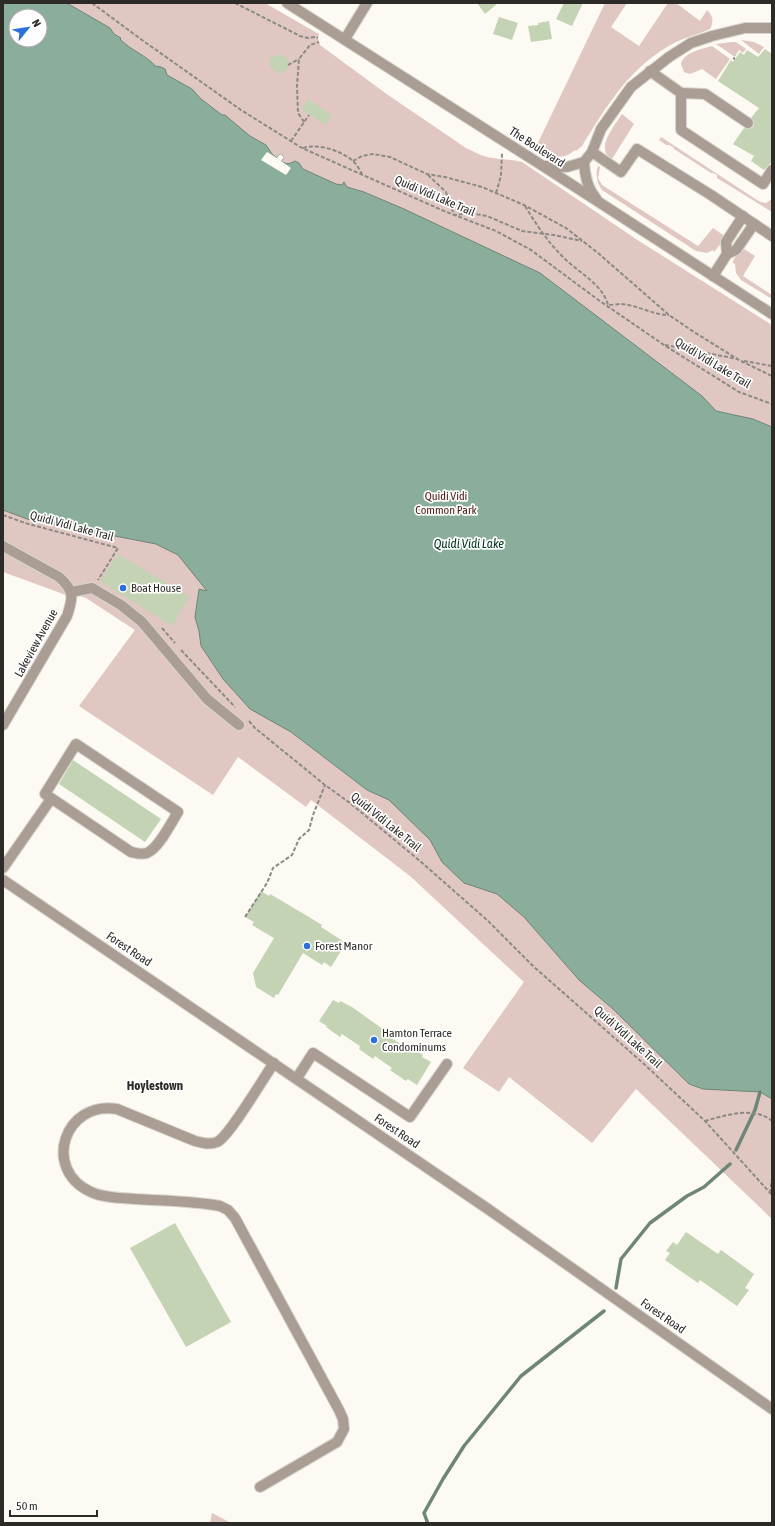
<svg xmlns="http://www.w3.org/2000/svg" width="775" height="1526" viewBox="0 0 775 1526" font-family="'Asap Condensed',sans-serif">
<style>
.green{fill:#e0c7c2;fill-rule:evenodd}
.water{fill:#8bad9b;stroke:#6e8678;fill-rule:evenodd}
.pier{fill:#fcfaf2}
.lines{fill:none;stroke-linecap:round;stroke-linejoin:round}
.stream{stroke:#6e8678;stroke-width:3.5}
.building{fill:#c3d3b3}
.minor-casing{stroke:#d7d5ce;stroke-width:12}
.path{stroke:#8b8a84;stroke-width:2;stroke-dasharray:4 2;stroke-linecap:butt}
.minor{stroke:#aa9e94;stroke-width:10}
.poi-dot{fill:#2b70dc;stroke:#fff;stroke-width:1.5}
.labels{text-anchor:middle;stroke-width:3.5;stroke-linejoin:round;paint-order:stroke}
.street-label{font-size:12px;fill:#2c2b28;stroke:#fff}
.park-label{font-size:12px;fill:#4b1b13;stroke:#fff}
.poi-label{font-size:12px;fill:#2c2b28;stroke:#fff;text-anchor:start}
.water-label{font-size:13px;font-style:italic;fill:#053522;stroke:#fff}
.neighbourhood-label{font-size:13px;font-weight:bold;fill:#2c2b28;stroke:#fff}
</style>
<rect width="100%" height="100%" fill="#fcfaf2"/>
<g class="green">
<path d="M3,3H265L317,33L319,34L318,38L320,45L388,95L466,148C475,152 483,157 493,158C503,160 512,159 522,162L639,241L772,325V1219L636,1089L592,1143L509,1077L499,1092L463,1068L524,982L410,876L311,800L306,807L238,757L213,795L79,706L135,630L86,598L77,595H66L3,572ZM16,16H40V40H16Z"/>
<path d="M605,3H627L611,27L639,46L668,3H676L700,21L707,10C713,16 714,21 710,29C699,34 687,37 676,42C631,65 607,105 582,146L576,151L575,150C562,162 549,156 536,147Z"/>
<path d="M741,40L754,42L764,47L759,54Z"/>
<path d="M732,42H736L746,49L743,53L739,50L735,57L716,44Z"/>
<path d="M712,46L730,59L716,79L702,69L690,74L684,72L681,64C684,52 702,49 712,46Z"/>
<path d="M622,114L634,124L612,159C594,149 615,125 622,114Z"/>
<path d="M661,137L760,202L766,203L772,199V212L717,178V175L713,173H711L674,149L673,147L669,145H666L659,140Z"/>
<path d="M598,166L600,167L598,178L602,185L698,246L713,228L726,237L714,252L713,250L707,253L696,251L602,190C597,183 595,174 598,166Z"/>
<path d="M741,247L755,256L743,276L772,295V299L741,280L736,273L735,264L733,263V261Z"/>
<path d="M212,1513L231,1523H210Z"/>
</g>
<path class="water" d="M3,3H66L72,6L110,28L114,34L121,38L120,39C130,50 149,57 155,66L161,67L165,69L167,75L192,89L201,99L222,115H225L250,136L266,145L272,154L277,158L280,154L284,157L281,161C287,165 289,164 295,161L299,163L303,169L336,184L342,185L344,182L347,187L364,192L404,209L540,273L702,396L716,411L753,419L772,427V1099L760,1092L703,1089L689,1084L613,1009L579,980L524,917L497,894L464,883L442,862L430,840L389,800L367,790L291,732L250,709L223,679L201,646L199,631L195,617L199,589L207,591L178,555L156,544L27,519L3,510ZM16,16H40V40H16Z"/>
<path class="pier" d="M267,152L277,158L280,154L284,157L281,161L291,168L286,175L261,160Z"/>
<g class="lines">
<g class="stream">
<path d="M736,1150L755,1110L760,1092"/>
<path d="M616,1288L621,1259L650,1223L687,1196L704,1187L730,1164"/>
<path d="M427,1523V1521L424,1513L443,1479L464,1446L521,1376L604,1311"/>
</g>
</g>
<g class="building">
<path d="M477,3H498L485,14Z"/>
<path d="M564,3H583L572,26L556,19Z"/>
<path d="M499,17L518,23L512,40L493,34Z"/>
<path d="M549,21L552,39L531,42L528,26L538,25V23Z"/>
<path d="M765,49L772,54V162L764,170L751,161L754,156L733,144L744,128L748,129L753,127L754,123L751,118L759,108L718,81L731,60L733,62L740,52L744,55L747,50L758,57Z"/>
<path d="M280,54L289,59L288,69L279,74L270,67V58Z"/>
<path d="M308,99L332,115L326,125L301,109Z"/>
<path d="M118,554L190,597L172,626L100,581Z"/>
<path d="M73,760L161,819L145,842L59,784Z"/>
<path d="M261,891L269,896L270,894L309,917L322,925L321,927L346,943L331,967L324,962L322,965L303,953L278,995L276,994L274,998L256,987L253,973L274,938L252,925L254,922L245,917Z"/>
<path d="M333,1000L339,1003L340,1001L352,1007L391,1035L390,1037L405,1047L406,1044L423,1055L422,1057L431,1062L417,1085L408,1079L406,1081L390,1070L392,1068L375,1056L373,1059L359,1049L360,1046L342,1034L340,1037L326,1027L327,1026L319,1021Z"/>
<path d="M175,1223L231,1322L186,1347L130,1248Z"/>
<path d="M686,1232L718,1254L721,1250L754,1274L745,1288L749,1290L737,1306L700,1280L698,1283L665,1260L670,1253L666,1251L673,1242L677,1245Z"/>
</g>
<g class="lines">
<g class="minor-casing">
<g id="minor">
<path d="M287,3L543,166L772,314"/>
<path d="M345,39L367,3"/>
<path d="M650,71L681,93V130L763,184L772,170"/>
<path d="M681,93L705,94L748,123"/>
<path d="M592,152L621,172L637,149L711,195L772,236"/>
<path d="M545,166L567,167L584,162"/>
<path d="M596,198C587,188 585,175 584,162L592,152L601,129L631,87L669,57L691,43L712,36L745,28H772"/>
<path d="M727,254L736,250L754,224"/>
<path d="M713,276L727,254L726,242L743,216"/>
<path d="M3,546L59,577C75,591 73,598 67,616L3,725"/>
<path d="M71,592L92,588L121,605L142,622L207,699L239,725"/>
<path d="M76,744L178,812C171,823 159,848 147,853C141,855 136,853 131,852L45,794Z"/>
<path d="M3,868L51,799"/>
<path d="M3,880L488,1209L772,1409"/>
<path d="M297,1078L313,1053L410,1117L447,1064"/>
<path d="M260,1487L337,1442L344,1429L343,1419L339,1410L235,1218L228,1210L220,1206C192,1201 164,1201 135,1199C121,1198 104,1198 91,1192C41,1169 65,1100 117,1109L195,1141C203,1143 210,1145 217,1142C229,1137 264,1077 274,1063"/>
</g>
</g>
<g class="path">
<path d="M92,3L142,40L241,110L302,148L444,211L496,231L531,250L597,299L664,345L739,392L772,404"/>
<path d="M235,3L300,36L308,38L315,37L318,38"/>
<path d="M733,58L735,59"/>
<path d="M288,65L299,59"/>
<path d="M304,122L298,113L297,86L299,59L310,45L319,42"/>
<path d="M291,141L309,115"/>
<path d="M303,148C318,143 342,151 353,161C357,165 360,170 362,174"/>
<path d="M353,161L362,156L373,154L390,157L427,174L445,177L482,187L524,205L566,228L598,253L669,315L694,332L739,360L772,376"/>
<path d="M428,175L446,192L454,215L470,213L487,216L522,231L554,235L582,241"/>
<path d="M496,193L501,176L502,153"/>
<path d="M525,206C536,224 547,241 562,256C577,272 602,283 608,305C612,305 617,304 621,304C638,305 652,315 669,315"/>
<path d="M665,345L738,359"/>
<path d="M744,361L772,366"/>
<path d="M3,515L25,523L118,548L98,580"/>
<path d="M162,628L175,643"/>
<path d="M181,650L235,707"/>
<path d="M249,721L255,728L325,785L350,803L420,861L487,920L533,966L644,1064L705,1121L772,1195"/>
<path d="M245,917L267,883L273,868L292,855L299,839L309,830L313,815L325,785"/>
<path d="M705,1121C726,1115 754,1106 772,1121"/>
<path d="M770,1193L772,1179"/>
</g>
<use href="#minor" class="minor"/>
</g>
<g class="poi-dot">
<circle cx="123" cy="588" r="4"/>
<circle cx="307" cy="946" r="4"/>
<circle cx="374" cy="1040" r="4"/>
</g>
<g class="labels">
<g class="street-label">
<text transform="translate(537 147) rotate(33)" y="4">The Boulevard</text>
<text transform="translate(435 196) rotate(23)" y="4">Quidi Vidi Lake Trail</text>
<text transform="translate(713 363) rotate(31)" y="4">Quidi Vidi Lake Trail</text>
<text transform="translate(72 526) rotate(15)" y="4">Quidi Vidi Lake Trail</text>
<text transform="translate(36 643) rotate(-61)" y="4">Lakeview Avenue</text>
<text transform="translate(386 822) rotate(39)" y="4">Quidi Vidi Lake Trail</text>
<text transform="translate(129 949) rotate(34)" y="4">Forest Road</text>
<text transform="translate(628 1037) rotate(42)" y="4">Quidi Vidi Lake Trail</text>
<text transform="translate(397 1131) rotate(34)" y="4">Forest Road</text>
<text transform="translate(663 1316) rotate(35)" y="4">Forest Road</text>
</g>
<g class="park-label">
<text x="446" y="500">Quidi Vidi<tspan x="446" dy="14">Common Park</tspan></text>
</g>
<g class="poi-label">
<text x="131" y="592">Boat House</text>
<text x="315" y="950">Forest Manor</text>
<text x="382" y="1037">Hamton Terrace<tspan x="382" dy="14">Condominums</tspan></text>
</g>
<g class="water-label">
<text x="469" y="548">Quidi Vidi Lake</text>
</g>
<g class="neighbourhood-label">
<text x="155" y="1090">Hoylestown</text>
</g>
</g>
<rect width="775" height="1526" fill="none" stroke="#2c2b28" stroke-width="8"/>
<g transform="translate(28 28) rotate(60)"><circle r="19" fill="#ffffff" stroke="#abaaa9"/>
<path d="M0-3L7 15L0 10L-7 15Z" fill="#2b70dc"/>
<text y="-6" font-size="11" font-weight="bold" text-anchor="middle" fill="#2c2b28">N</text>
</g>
<path d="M10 1510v6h87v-6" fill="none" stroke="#2c2b28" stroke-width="2"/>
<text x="16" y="1510" font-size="12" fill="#2c2b28" stroke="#ffffff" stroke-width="3" paint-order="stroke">50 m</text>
</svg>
